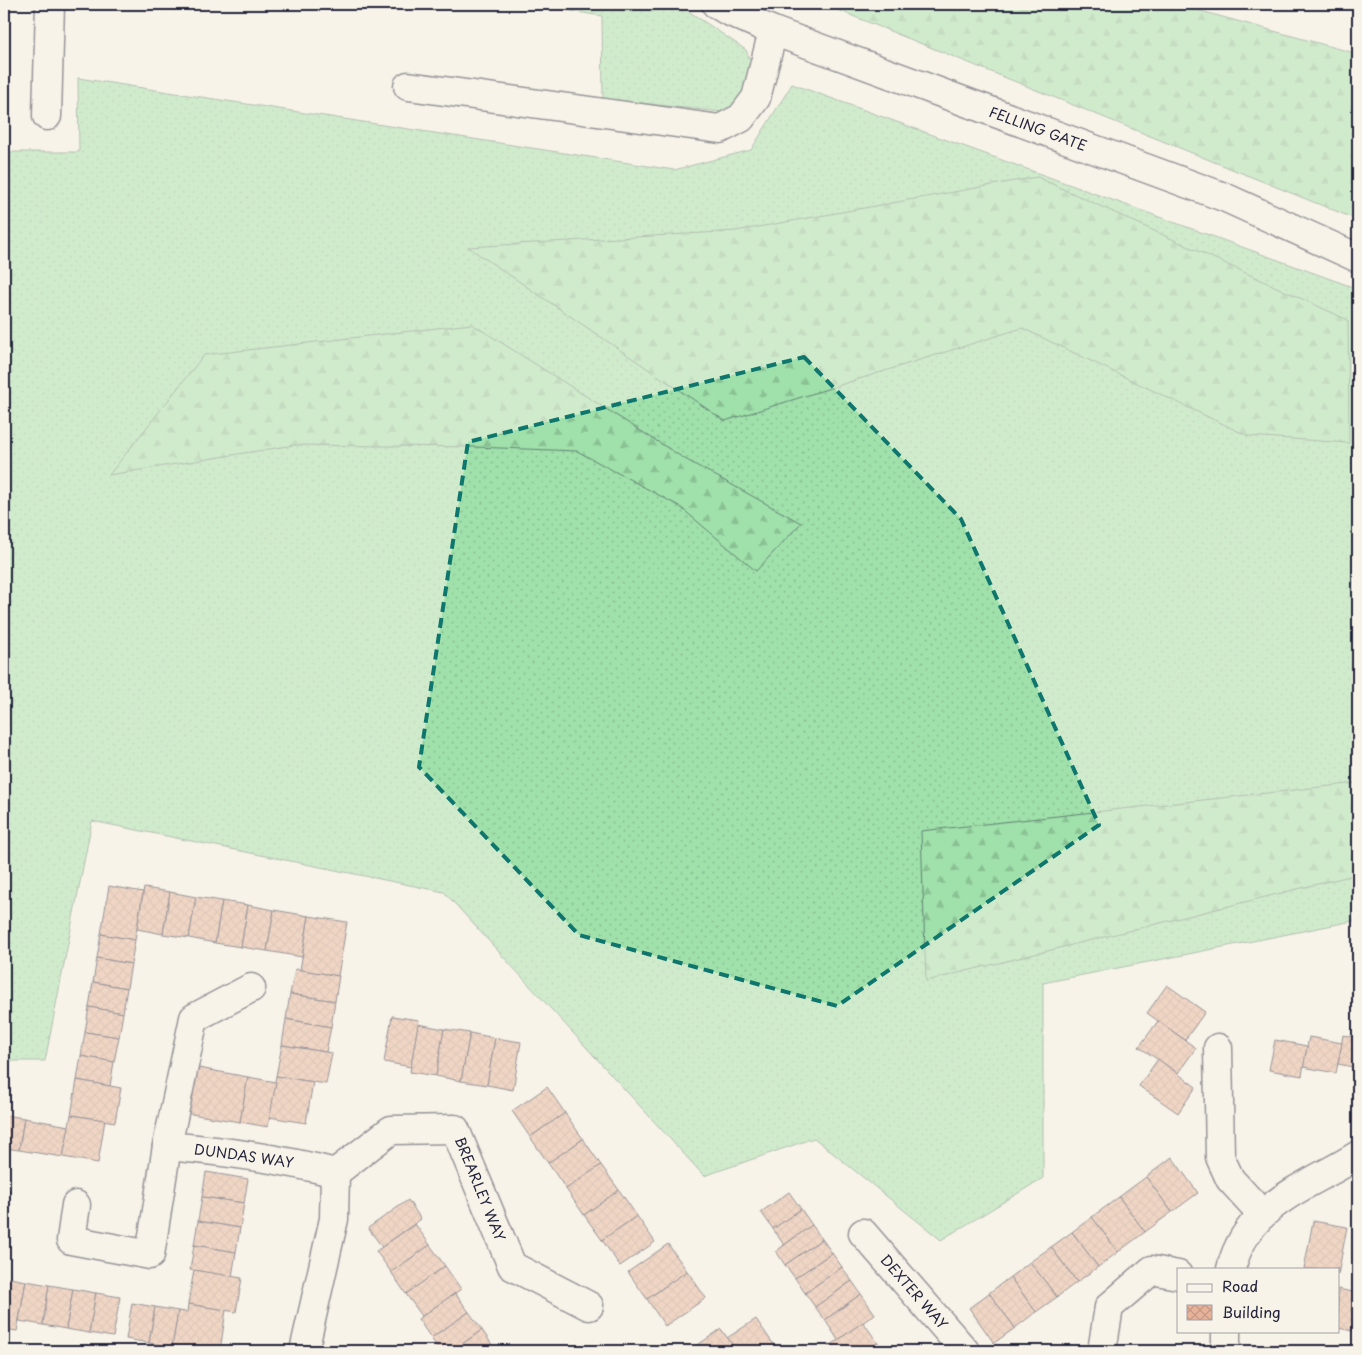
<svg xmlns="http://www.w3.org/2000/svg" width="1362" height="1355" viewBox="0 0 1362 1355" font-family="'Playpen Sans',sans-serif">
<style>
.grass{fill:url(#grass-dots);stroke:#618273}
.forest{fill:url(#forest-firs);stroke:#618273}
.building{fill:url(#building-cross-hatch);stroke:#22223b}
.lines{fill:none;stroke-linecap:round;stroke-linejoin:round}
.minor-casing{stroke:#22223b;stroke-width:31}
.minor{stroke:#f7f3e8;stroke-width:28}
.marked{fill:none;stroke:#0f766e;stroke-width:4;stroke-dasharray:10 6;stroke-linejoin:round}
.labels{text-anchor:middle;stroke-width:5;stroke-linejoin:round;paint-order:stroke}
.street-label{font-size:14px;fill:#22223b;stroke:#f7f3e8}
</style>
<defs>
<pattern id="grass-dots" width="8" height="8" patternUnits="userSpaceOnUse" patternTransform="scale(1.25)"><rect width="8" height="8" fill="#a0e1ab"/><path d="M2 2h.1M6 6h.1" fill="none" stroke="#8ac194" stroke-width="1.8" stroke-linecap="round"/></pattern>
<pattern id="forest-firs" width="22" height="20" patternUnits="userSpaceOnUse" patternTransform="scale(1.25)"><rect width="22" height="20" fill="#a0e1ab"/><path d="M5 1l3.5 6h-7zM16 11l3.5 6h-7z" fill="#8ac194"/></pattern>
<pattern id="building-cross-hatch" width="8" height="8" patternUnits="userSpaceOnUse" patternTransform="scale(1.25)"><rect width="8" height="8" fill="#e6b299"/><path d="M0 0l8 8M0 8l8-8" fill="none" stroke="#c59985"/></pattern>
</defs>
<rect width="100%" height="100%" fill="#f7f3e8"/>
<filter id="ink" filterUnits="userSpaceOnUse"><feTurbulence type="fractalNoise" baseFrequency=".02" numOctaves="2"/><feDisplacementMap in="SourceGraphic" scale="10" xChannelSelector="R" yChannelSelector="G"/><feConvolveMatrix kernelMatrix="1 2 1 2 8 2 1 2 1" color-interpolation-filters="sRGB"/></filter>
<g filter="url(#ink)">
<g class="grass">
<path d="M528,4H678L746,50L752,64L750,89L731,113L603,99L602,16Z"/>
<path d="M78,78L674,170L751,150L792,84L1358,289V920L1043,983V1178L941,1240L814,1138L704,1176L444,892L92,821L45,1061H4V152H79Z"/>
</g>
<g class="forest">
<path d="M823,4H1175L1358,54V220Z"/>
<path d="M1037,177L1348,320L1349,443L1248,436L1022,328L725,421L468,247L736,231Z"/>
<path d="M472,324L685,459L801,523L756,571L679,506L577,451L475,447L294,445L109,475L204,355Z"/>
<path d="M1358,783V874L926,981L921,831Z"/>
</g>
<g class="building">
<path d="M109,886L143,892L135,940L101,934Z"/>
<path d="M144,888L170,892L163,934L137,929Z"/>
<path d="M170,892L196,897L189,938L163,934Z"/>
<path d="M196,897L222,901L215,943L189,938Z"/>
<path d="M222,901L248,905L241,947L215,943Z"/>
<path d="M248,905L274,910L267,951L241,947Z"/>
<path d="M274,910L309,916L302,957L267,951Z"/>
<path d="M309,916L347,922L338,976L300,970Z"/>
<path d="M101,934L135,940L131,964L97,958Z"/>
<path d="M97,958L131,964L127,988L93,982Z"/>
<path d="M295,969L339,976L335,1001L290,994Z"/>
<path d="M93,982L127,988L123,1013L89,1007Z"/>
<path d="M1167,985L1205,1012L1185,1040L1147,1013Z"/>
<path d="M290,994L335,1001L331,1027L286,1019Z"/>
<path d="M89,1007L123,1013L119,1037L85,1032Z"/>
<path d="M392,1016L419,1020L411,1067L384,1062Z"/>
<path d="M286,1019L331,1027L326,1052L282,1045Z"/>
<path d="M1158,1021L1196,1048L1178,1073L1139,1047Z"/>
<path d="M418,1024L444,1029L436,1076L410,1072Z"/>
<path d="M444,1029L470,1033L461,1081L436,1076Z"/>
<path d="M85,1032L119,1037L114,1062L81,1056Z"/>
<path d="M470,1033L495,1038L487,1085L461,1081Z"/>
<path d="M1343,1035L1358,1038V1068L1338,1064Z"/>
<path d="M1309,1037L1342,1043L1336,1073L1303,1067Z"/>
<path d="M495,1038L521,1042L513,1090L487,1085Z"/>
<path d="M1275,1040L1307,1046L1302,1076L1269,1070Z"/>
<path d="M282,1045L332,1053L326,1084L276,1076Z"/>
<path d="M81,1056L114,1062L110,1086L77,1080Z"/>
<path d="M1158,1059L1196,1087L1178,1113L1139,1086Z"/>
<path d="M193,1067L248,1077L240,1122L185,1113Z"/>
<path d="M276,1076L313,1082L306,1123L269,1117Z"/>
<path d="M248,1077L276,1082L268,1127L240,1122Z"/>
<path d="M77,1080L121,1088L115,1122L71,1115Z"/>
<path d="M547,1087L565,1113L530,1137L512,1111Z"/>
<path d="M565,1113L583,1139L548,1163L530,1137Z"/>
<path d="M4,1115L24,1118L19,1150L4,1148Z"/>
<path d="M71,1115L105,1120L98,1163L63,1157Z"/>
<path d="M24,1118L69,1126L63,1157L19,1150Z"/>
<path d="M583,1139L601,1165L566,1189L548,1163Z"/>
<path d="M1172,1157L1198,1193L1172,1212L1146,1177Z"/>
<path d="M601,1165L619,1190L584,1215L566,1189Z"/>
<path d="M206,1172L248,1179L244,1203L202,1197Z"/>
<path d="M1146,1177L1172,1212L1145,1232L1119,1197Z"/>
<path d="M4,1189L10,1190L5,1216H4Z"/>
<path d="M619,1190L637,1216L602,1240L584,1215Z"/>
<path d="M789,1192L801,1209L773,1229L761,1212Z"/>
<path d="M202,1197L244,1203L240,1228L198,1221Z"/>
<path d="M1119,1197L1145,1232L1118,1252L1092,1217Z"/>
<path d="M408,1200L421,1219L382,1247L368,1228Z"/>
<path d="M801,1209L812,1225L784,1245L773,1229Z"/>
<path d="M637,1216L655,1242L620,1266L602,1240Z"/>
<path d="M1092,1217L1118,1252L1098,1267L1072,1232Z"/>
<path d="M198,1221L240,1228L236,1252L194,1245Z"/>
<path d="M1313,1221L1347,1227L1338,1275V1269H1304Z"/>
<path d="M415,1224L430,1245L391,1272L376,1251Z"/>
<path d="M812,1225L822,1239L785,1265L776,1251Z"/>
<path d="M1072,1232L1098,1267L1077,1282L1051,1247Z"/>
<path d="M822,1239L832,1253L795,1278L785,1265Z"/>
<path d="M668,1244L687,1271L647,1299L628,1272Z"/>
<path d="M194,1245L236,1252L232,1277L190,1270Z"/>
<path d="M430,1245L445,1266L406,1294L391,1272Z"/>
<path d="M1051,1247L1077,1282L1057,1297L1030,1262Z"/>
<path d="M832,1253L842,1267L805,1293L795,1278Z"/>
<path d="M1030,1262L1057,1297L1036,1312L1010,1277Z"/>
<path d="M445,1266L461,1289L422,1316L406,1294Z"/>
<path d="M842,1267L852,1281L815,1307L805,1293Z"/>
<path d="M194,1270L242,1278L236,1312L188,1304Z"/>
<path d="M687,1271L706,1298L665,1326L647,1299Z"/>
<path d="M4,1277L26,1281L17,1331L4,1329Z"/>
<path d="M1010,1277L1036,1312L1015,1328L989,1293Z"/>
<path d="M26,1281L49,1285L43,1325L19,1321Z"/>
<path d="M852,1281L861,1294L825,1320L815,1307Z"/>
<path d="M49,1285L73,1289L66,1329L43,1325Z"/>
<path d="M73,1289L96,1293L89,1333L66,1329Z"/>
<path d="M1338,1289L1358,1293L1357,1332L1338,1328Z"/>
<path d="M96,1293L120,1297L113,1337L89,1333Z"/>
<path d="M455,1293L469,1312L431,1338L418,1319Z"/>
<path d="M989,1293L1015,1328L994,1343L969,1308Z"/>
<path d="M861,1294L875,1314L838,1340L825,1320Z"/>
<path d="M132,1303L155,1307L149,1343L126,1339Z"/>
<path d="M188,1304L226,1310L220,1351H200L172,1347L178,1311L187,1312Z"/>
<path d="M155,1307L178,1311L172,1347L149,1343Z"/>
<path d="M469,1312L482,1330L452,1351H440L431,1338Z"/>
<path d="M756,1319L778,1351H737L727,1338Z"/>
<path d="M863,1322L878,1343L865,1351H829L827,1348Z"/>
<path d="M721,1329L737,1351H689Z"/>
<path d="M482,1330L495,1349L493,1351H452Z"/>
<path d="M878,1343L884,1351H865Z"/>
</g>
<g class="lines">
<g class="minor-casing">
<g id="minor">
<path d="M716,4L726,10L773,31L1224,197L1358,258"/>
<path d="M408,86L720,129L741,118L756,98L773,31"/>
<path d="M47,116L50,4"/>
<path d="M251,988L194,1018L167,1146C223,1151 280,1158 335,1173L334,1219L304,1351"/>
<path d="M1218,1048L1220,1157L1230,1179L1262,1214"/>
<path d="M335,1173L391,1130L455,1129L512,1266L589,1306"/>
<path d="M76,1205L71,1240L150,1255L167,1146"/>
<path d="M863,1233L965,1351"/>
<path d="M1231,1269C1247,1203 1308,1187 1358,1155"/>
<path d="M1226,1331V1351"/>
<path d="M1102,1351L1109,1307L1152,1270L1178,1275"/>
</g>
</g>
<use href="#minor" class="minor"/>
</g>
</g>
<path d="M0 0H1362V1355H0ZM804,357L961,519L1099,825L837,1006L579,935L419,767L468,442Z" fill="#f7f3e8" fill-opacity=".55" fill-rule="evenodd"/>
<path class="marked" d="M804,357L961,519L1099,825L837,1006L579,935L419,767L468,442Z"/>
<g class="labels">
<g class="street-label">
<text transform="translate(1038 129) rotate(20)" y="5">FELLING GATE</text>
<text transform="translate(244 1156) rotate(8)" y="5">DUNDAS WAY</text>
<text transform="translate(480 1189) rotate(68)" y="5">BREARLEY WAY</text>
<text transform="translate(914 1292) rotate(49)" y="5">DEXTER WAY</text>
</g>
</g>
<rect width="1362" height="1355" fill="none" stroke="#f7f3e8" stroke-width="20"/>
<rect x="10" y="10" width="1342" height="1335" fill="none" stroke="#22223b" stroke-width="2" filter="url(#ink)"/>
<rect x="1177" y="1268" width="162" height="65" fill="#f7f3e8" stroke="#a29fa3"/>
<rect x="1187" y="1284" width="25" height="8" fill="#f7f3e8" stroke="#a29fa3"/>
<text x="1222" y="1292" font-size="15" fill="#22223b">Road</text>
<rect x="1187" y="1305" width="25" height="15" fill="url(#building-cross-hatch)" stroke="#a29fa3"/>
<text x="1222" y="1318" font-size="15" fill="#22223b">Building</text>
</svg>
